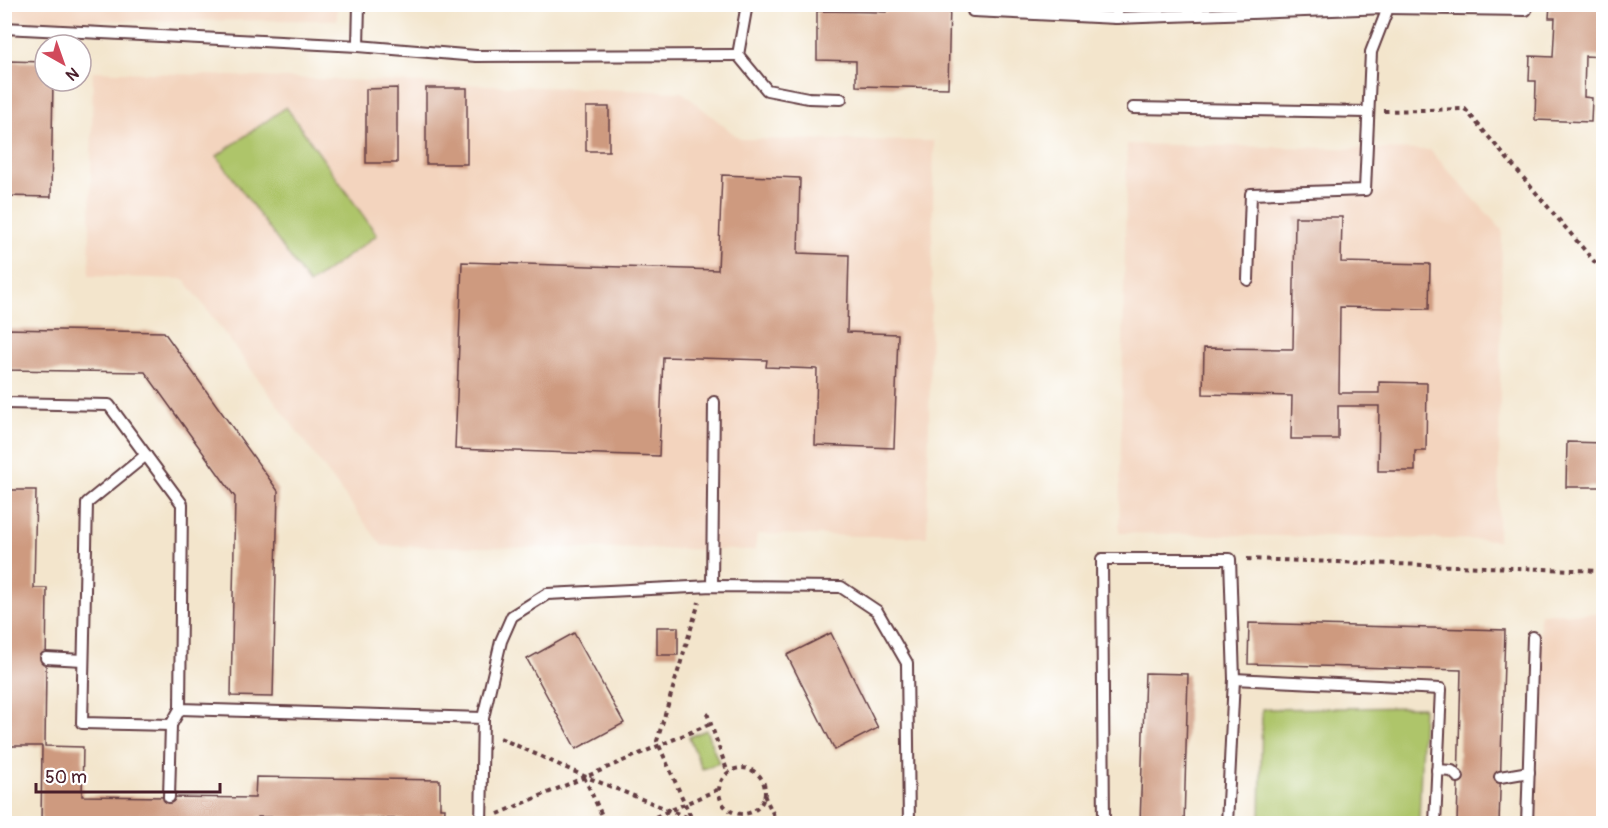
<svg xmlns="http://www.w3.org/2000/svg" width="1608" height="828" viewBox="0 0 1608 828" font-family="Pangolin,sans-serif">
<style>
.built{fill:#f3d4be}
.green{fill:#aec56a;stroke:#7c724a;stroke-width:1.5}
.building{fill:#ce9a7f}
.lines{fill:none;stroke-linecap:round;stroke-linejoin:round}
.lane-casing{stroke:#633d43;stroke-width:14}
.path{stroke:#633d43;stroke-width:4;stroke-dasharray:4.5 4.5;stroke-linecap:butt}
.lane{stroke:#fff;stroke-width:10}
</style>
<rect width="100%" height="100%" fill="#fff"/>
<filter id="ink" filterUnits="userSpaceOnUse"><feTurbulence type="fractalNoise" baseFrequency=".0167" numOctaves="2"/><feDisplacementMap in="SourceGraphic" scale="12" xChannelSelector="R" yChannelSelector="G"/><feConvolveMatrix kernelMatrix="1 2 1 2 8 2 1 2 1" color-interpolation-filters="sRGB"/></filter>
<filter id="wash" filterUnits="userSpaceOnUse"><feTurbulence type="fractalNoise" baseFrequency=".008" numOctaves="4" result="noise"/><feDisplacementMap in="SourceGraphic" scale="24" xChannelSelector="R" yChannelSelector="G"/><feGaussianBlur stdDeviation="1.35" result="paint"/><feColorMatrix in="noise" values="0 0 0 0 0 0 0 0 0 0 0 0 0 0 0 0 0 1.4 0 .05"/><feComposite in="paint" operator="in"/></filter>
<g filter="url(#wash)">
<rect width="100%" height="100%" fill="#f3e5cc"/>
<g class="built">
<path d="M337,4V20L5,21V5Z"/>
<path d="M93,71L682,92L740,139L934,141L927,537L757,534L755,550L382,546L184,279L89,276Z"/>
<path d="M1127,144L1430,150L1502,230L1498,540L1119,533Z"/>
<path d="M1540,613L1603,614V823H1536Z"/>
</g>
<g class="green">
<path d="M286,107L377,235L309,284L217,156Z"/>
<path d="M1423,707L1419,823H1260L1262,709Z"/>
<path d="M706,730L719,763L702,769L689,737Z"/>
</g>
<g id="blocks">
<g class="building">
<path d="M886,4H950L948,88L856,86V61L817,60V11L886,12Z"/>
<path d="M1550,4H1604V57L1585,56L1584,97L1592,98L1591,122L1535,120L1536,81H1529L1530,56L1553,57L1555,18H1549Z"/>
<path d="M8,61L45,62V81H53L51,197L5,196Z"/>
<path d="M397,88V163H366V89Z"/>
<rect x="426" y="88" width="41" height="76"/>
<rect x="586" y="107" width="23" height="44"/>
<path d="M722,175L800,178L798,253L849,255L847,332L898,334L894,448L815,445L817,369L766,367L767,360L663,357L659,456L455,449L462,262L718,270Z"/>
<path d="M1295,217H1342L1341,262L1430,264L1429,309L1340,307L1339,393H1379V382L1427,383L1426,451H1415V471H1378L1379,406H1338V439H1291L1292,396L1203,394L1204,348L1293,349Z"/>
<path d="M4,329L164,332L278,491L273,697L231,696L235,497L145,372L4,370Z"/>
<path d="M1567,442L1604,443V487H1566Z"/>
<path d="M4,490H36L34,588H47L45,746L83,747L82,796L255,798L256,777L440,780V808H445L444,824H404V819L258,817V824H41L42,746H4Z"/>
<path d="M1249,623L1505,630L1499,824H1457L1461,670L1248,664Z"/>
<rect x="657" y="627" width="21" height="28"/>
<path d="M574,633L624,723L576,749L527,659Z"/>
<path d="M831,633L878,728L835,750L787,655Z"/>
<path d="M1145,673L1188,674L1184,824H1140Z"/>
</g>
</g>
</g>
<g filter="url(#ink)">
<use href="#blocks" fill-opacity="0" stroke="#633d43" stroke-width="1.5"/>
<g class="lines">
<g class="lane-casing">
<g id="lane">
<path d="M747,4L738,55L767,90L808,98L841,99"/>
<path d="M972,4L973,11L1116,18L1388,8L1371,52L1365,190L1251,194L1248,280"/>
<path d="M1388,4V8L1526,10"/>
<path d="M1116,18V4"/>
<path d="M4,28L358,46L476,56L738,55"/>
<path d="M358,46L359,4"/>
<path d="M1133,108L1368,112"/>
<path d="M4,403L109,405L182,504L180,709L483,718L481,824"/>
<path d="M146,455L87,503L82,723L171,725L180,709"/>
<path d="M712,586L714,402"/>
<path d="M46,658L83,660"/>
<path d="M483,718L501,641L512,616L547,594L712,586L841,587L877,611L907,663L909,824"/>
<path d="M1437,770L1452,771L1458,777"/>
<path d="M1500,777L1529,772"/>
<path d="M169,797L171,725"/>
<path d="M1104,824L1102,559H1230L1234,679"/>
<path d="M1227,824L1234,679L1441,689L1435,824"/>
<path d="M1527,824L1533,637"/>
</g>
</g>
<g class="path">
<path d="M1384,111L1465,109L1604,273"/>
<path d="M1247,559L1604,571"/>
<path d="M707,713L728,773"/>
<path d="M500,738L584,776L704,824"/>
<circle cx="742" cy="791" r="23"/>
<path d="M584,777L606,824"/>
<path d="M764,795L778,824"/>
<path d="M498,814L710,724"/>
<path d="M639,824L719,789"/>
<path d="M694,824L657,741L699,602"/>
</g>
<use href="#lane" class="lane"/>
</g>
</g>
<rect width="1608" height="828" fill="none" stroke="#fff" stroke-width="24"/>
<g transform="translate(63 63) rotate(140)"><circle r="28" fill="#ffffff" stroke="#b7a5aa" stroke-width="1.5"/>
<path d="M0-4.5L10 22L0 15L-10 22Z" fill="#d1495b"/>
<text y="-9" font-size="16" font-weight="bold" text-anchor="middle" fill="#4a1f2b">N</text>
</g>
<path d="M36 783v9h184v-9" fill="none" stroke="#4a1f2b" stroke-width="3"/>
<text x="45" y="783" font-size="18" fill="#4a1f2b" stroke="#ffffff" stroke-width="4.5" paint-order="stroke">50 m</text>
</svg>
